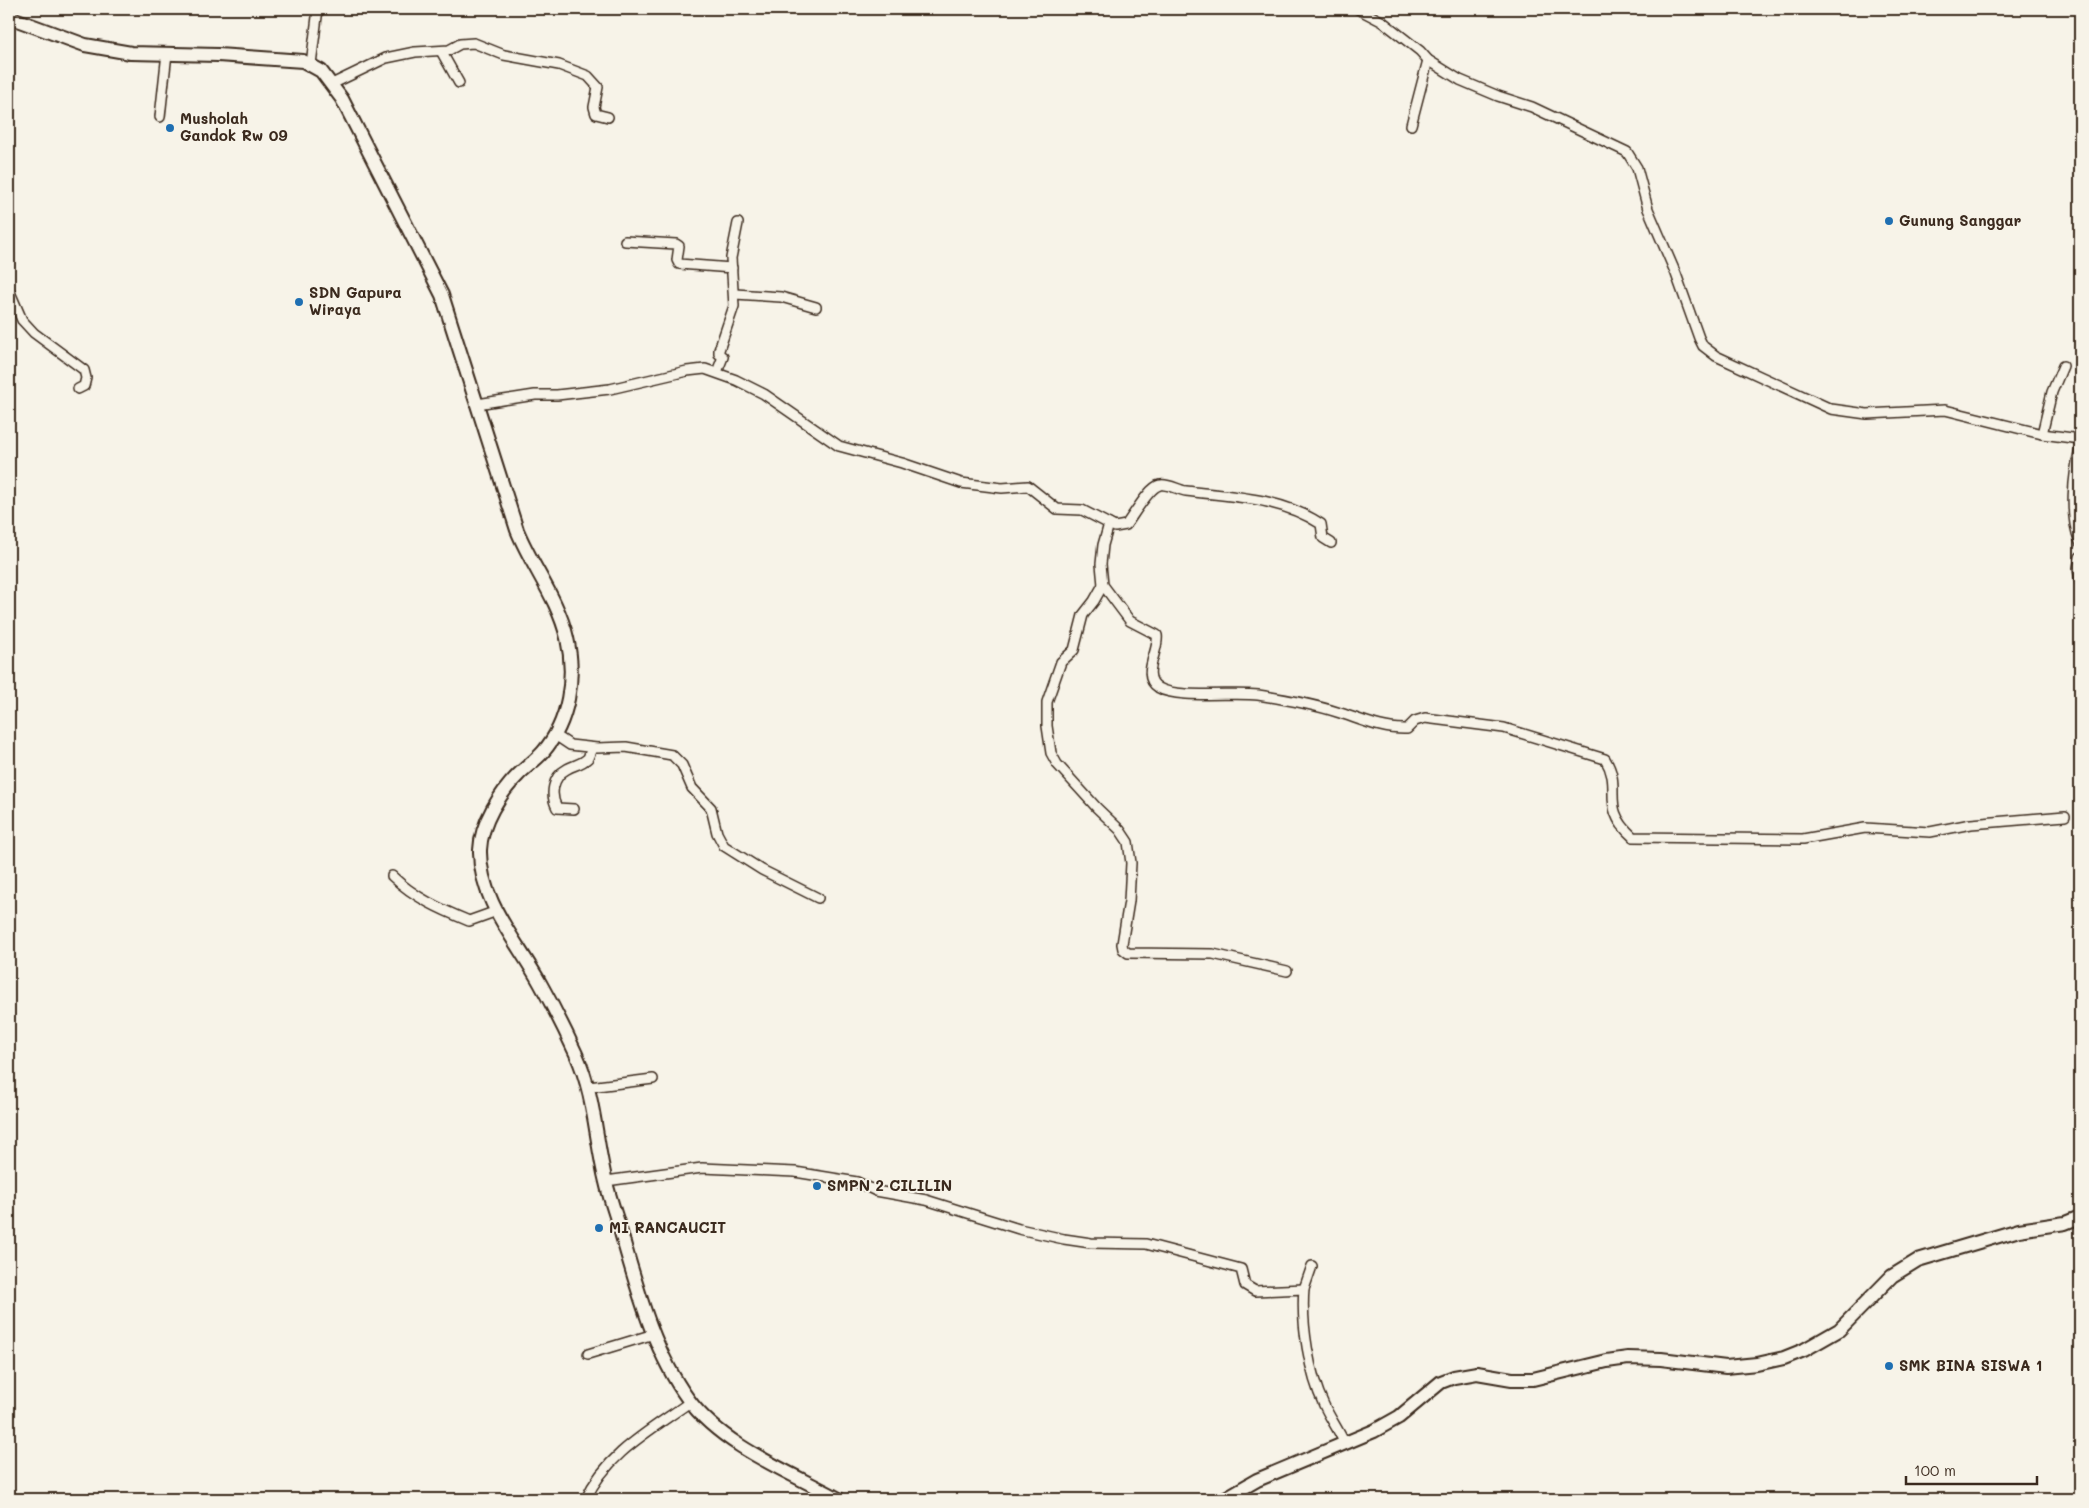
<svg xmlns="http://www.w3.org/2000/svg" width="2089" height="1508" viewBox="0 0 2089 1508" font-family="Mali,sans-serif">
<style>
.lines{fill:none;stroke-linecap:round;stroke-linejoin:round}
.minor-casing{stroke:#3b2a1e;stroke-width:12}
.secondary-casing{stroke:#3b2a1e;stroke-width:16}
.minor{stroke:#f7f3e8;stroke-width:9}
.secondary{stroke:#f7f3e8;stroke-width:12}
.poi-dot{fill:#1f6fb2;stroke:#f7f3e8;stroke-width:2}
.labels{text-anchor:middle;stroke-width:4;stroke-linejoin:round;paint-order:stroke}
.poi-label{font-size:15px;font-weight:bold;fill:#3b2a1e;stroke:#f7f3e8;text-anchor:start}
</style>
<rect width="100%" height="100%" fill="#f7f3e8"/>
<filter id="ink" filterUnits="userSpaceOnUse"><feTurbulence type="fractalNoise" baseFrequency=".02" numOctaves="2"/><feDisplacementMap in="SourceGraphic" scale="10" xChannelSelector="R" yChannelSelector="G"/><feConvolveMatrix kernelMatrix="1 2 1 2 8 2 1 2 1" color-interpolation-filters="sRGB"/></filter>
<g filter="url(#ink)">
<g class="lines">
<g class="minor-casing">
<g id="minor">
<path d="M1358,9L1383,22L1420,51L1428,60L1460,80L1498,96L1532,107L1627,152L1637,168L1648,209L1676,274L1699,338L1703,346L1716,356L1831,409L1867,414L1945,410L2042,434L2080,439"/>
<path d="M441,51L459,83"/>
<path d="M311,64L318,9"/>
<path d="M332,84L386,58L415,52L449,50L460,44L474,43L504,55L559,65L588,76L598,87L594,107L596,114L608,117"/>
<path d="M160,117L167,53"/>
<path d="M1411,125L1428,60"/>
<path d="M625,241L676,244L679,246L677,260L679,264L732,268"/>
<path d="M9,290L22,320L34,333L84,370L86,378L84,386L78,389"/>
<path d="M735,294L781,297L816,307"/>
<path d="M717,372L723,357L719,354V350L734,306L731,258L738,223"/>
<path d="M477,404L535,395H557L610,389L687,371L705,369L736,380L764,394L839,446L902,463L961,483L1002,488L1028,486L1057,509L1082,510L1115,527L1126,525C1133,516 1149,487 1160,485C1168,483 1178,490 1186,491C1233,497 1280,497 1321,524L1323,538L1331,543"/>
<path d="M2042,434L2052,392L2063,366"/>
<path d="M2080,449C2073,476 2069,515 2080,542"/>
<path d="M1109,524L1103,545L1101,564L1103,585L1130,621L1157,635C1160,651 1139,676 1159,688C1176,699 1235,692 1258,695C1284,699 1312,704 1337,712C1360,719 1382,730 1407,729L1415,721L1425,718L1504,728L1605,759C1624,789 1598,806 1633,837L1803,839L1865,828L1930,832L1971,824L2065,816"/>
<path d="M2080,557L2078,568L2080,582"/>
<path d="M1103,585L1094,601L1083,615L1074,650L1061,662L1047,702V726L1051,753L1057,764L1097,808L1120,830L1128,842L1131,863L1129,901L1122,944L1123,949L1128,953L1213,954L1287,971"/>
<path d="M555,735L570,745L597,748L626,747L672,755L682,765L692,788L711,808L717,833L724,846L762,870L818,898"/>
<path d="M574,809L557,808C550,795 552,777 567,769C574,765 582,764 588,758L592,748"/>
<path d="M392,876C415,898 440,909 469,921L497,911"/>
<path d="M589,1087L653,1079"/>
<path d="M606,1181L702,1168L795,1172L857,1182L876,1191L926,1200L1019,1229L1064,1239L1091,1243L1146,1244L1241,1269L1245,1285L1255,1291L1304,1289C1301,1323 1309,1374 1324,1405C1330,1418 1338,1429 1344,1442"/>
<path d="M1304,1289L1312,1266"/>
<path d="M588,1354L654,1334"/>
<path d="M586,1499C606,1454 651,1430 690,1402"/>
</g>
</g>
<g class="secondary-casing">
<g id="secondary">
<path d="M9,17L85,45L131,53L218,55L303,61L321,71L342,99L442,295L517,530C532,567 558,599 567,638C576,677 569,722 543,752C536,760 526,767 518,775C500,793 481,823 480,850C479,900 517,941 540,983C553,1006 565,1030 576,1054C595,1096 595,1138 606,1182C610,1200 617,1218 622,1236C638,1291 654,1352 688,1399C722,1446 790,1472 839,1499"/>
<path d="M1224,1499L1257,1480L1374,1431L1399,1417L1441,1382L1454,1377L1477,1373L1512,1379H1533L1607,1361L1628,1358L1661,1359L1726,1367L1757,1364L1784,1358L1804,1350L1839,1330L1892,1276L1918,1260L2019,1230L2065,1223L2080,1217"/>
</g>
</g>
<use href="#minor" class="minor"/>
<use href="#secondary" class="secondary"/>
</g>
</g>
<g class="poi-dot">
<circle cx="170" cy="128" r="5"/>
<circle cx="1889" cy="221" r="5"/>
<circle cx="299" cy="302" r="5"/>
<circle cx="817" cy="1186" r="5"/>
<circle cx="599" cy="1228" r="5"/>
<circle cx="1889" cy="1366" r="5"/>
</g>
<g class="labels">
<g class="poi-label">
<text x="180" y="124">Musholah<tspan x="180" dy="17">Gandok Rw 09</tspan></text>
<text x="1899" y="226">Gunung Sanggar</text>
<text x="309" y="298">SDN Gapura<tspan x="309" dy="17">Wiraya</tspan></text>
<text x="827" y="1191">SMPN 2 CILILIN</text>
<text x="609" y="1233">MI RANCAUCIT</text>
<text x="1899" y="1371">SMK BINA SISWA 1</text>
</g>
</g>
<rect width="2089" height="1508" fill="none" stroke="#f7f3e8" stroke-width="30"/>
<rect x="15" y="15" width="2059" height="1478" fill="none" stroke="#3b2a1e" stroke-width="2" filter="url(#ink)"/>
<path d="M1906 1476v8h131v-8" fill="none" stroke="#3b2a1e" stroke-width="2.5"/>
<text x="1914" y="1476" font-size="15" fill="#3b2a1e" stroke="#f7f3e8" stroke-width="4" paint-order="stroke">100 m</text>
</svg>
